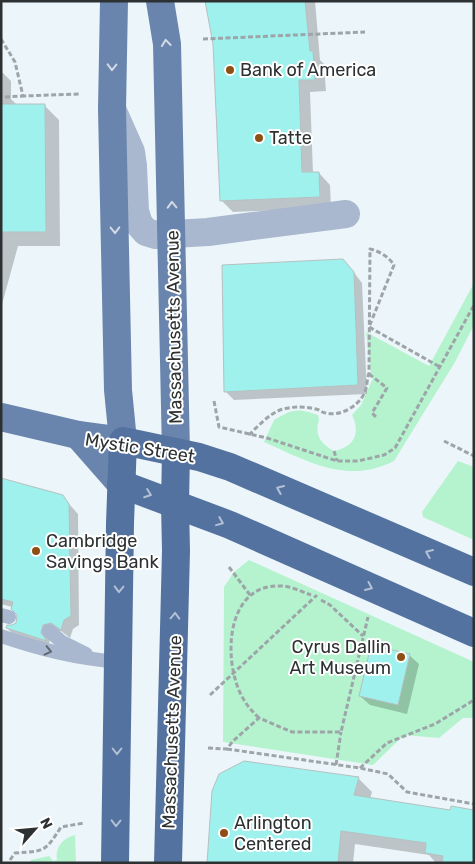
<svg xmlns="http://www.w3.org/2000/svg" width="475" height="864" viewBox="0 0 475 864" font-family="Rubik,sans-serif">
<style>
.green{fill:#b4f3ce}
.shadow{fill:#0003}
.building{fill:#9ef1ed;stroke:#b6c0c0}
.lines{fill:none;stroke-linecap:round;stroke-linejoin:round}
.path{stroke:#9da5a8;stroke-width:3;stroke-dasharray:5 2.5;stroke-linecap:butt}
.lane{stroke:#a9b8cf;stroke-width:14}
.street{stroke:#a9b8cf;stroke-width:28}
.primary{stroke:#6a85ad;stroke-width:28}
.highway{stroke:#5472a0;stroke-width:28}
.oneway{stroke:#d2dae6}
.oneway2{stroke:#b2c0d4}
.oneway3{stroke:#5f6771}
.poi-dot{fill:#8d4f13;stroke:#fff;stroke-width:2}
.labels{text-anchor:middle;stroke-width:4;stroke-linejoin:round;paint-order:stroke}
.poi-label{font-size:18px;fill:#2d3132;stroke:#fff;text-anchor:start}
.street-label{font-size:18px;fill:#2d3132;stroke:#fff}
</style>
<rect width="100%" height="100%" fill="#ecf6fa"/>
<g class="green">
<path d="M474,283V325L455,362L394,461C347,485 307,461 264,442L274,420C293,409 297,408 318,415L319,420C314,435 321,444 334,451C354,447 361,434 352,415L361,405L373,378L371,374L366,332L429,366Z"/>
<path d="M458,461L474,467V540L423,517L422,512Z"/>
<path d="M249,560L474,662V718H463L439,738L404,735L373,765L223,742L224,587L234,572Z"/>
<path d="M75,835L76,863H30L31,860L49,856L53,861L57,860C55,847 63,838 75,835Z"/>
</g>
<g class="shadow">
<path d="M207,1H315L320,60L324,64L326,91L310,92L313,173H319L330,185L331,208L233,212L221,200L215,44Z"/>
<path d="M1,71L11,81V99L17,105H44L59,120L60,246H18L1,308Z"/>
<path d="M352,270L362,283L367,394L234,400L225,391Z"/>
<path d="M1,479L62,496L78,514L79,625L73,629L70,638L61,631L55,632L51,635L49,644L16,637L7,628L12,626L19,620L18,614L12,607L1,604Z"/>
<path d="M409,655L419,664L407,714L370,705L360,696Z"/>
<path d="M358,778L372,792L370,799L474,863H436L429,855L355,844L353,863H209Z"/>
</g>
<g class="building">
<path d="M205,1H305L310,51H313L315,80H299L302,172H319L320,197L220,201L213,44Z"/>
<path d="M1,104H45L46,232H1Z"/>
<path d="M343,259L354,272L358,385L224,392L222,265Z"/>
<path d="M1,478L63,495L69,504L71,616L64,620L61,630L51,623L43,625L41,633L47,641L6,628L7,625H12L16,623L17,615L11,609L13,602L1,599Z"/>
<path d="M371,645L410,654L398,705L359,696Z"/>
<path d="M244,761L359,777L354,795L450,810L451,806L474,810V863H442L443,856L425,853L426,843L341,831L338,863H207L212,791L219,774Z"/>
</g>
<g class="lines">
<g class="path">
<path d="M1,39L15,62L23,96L81,94"/>
<path d="M203,39L365,32"/>
<path d="M5,97L23,96"/>
<path d="M369,374L387,388L372,413L376,417"/>
<path d="M214,401L219,427L267,438L337,461H358L384,455L395,448L474,305"/>
<path d="M249,435C258,426 268,415 280,410C292,406 306,406 319,410C321,411 323,413 326,413C340,417 359,406 365,392C367,387 367,379 369,373L370,249C379,251 389,257 394,265L369,327L440,367"/>
<path d="M444,441L474,456"/>
<path d="M334,451L337,461"/>
<path d="M229,567L250,595"/>
<path d="M321,600L330,605L363,636"/>
<path d="M210,695L317,595"/>
<path d="M259,718C253,712 248,707 244,700C222,665 224,583 281,586C291,586 302,592 311,595"/>
<path d="M208,748L227,749L233,741L259,718L292,732H341L368,617"/>
<path d="M227,749L360,768L388,774L407,792L474,804"/>
<path d="M336,765L341,732"/>
<path d="M360,768L387,743L435,724L474,700"/>
<path d="M10,860L15,853C45,851 45,852 61,827L84,823"/>
</g>
<g class="lane">
<path d="M1,615L9,617"/>
<path d="M49,631L62,642L86,654"/>
<path d="M1,636C42,650 75,658 118,662"/>
</g>
<path class="street" d="M112,109L131,152L133,166L135,211L139,224L146,232L156,235L208,232L346,214"/>
<g class="primary">
<path d="M160,1L167,44L176,452"/>
<path d="M1,417L78,435L123,441L118,390L112,109L114,1"/>
<path d="M78,435L121,484"/>
</g>
<g class="highway">
<path d="M121,484L230,525L474,633"/>
<path d="M115,863L120,523L123,441L199,457L230,467L474,572"/>
<path d="M168,863L176,551L175,504L176,452"/>
</g>
</g>
<defs><path id="oneway-chevron" d="M-2-3.5L2.5 0L-2 3.5" fill="none" stroke-width="1.6" stroke-linecap="round" stroke-linejoin="round" transform="scale(1.25)"/></defs>
<g class="oneway">
<use href="#oneway-chevron" transform="translate(166 43) rotate(-96)"/>
<use href="#oneway-chevron" transform="translate(112 67) rotate(91)"/>
<use href="#oneway-chevron" transform="translate(172 205) rotate(-92)"/>
<use href="#oneway-chevron" transform="translate(115 230) rotate(89)"/>
</g>
<g class="oneway2">
<use href="#oneway-chevron" transform="translate(280 489) rotate(-157)"/>
<use href="#oneway-chevron" transform="translate(148 494) rotate(20)"/>
<use href="#oneway-chevron" transform="translate(220 522) rotate(22)"/>
<use href="#oneway-chevron" transform="translate(429 553) rotate(-157)"/>
<use href="#oneway-chevron" transform="translate(369 587) rotate(24)"/>
<use href="#oneway-chevron" transform="translate(119 589) rotate(91)"/>
<use href="#oneway-chevron" transform="translate(175 616) rotate(-88)"/>
<use href="#oneway-chevron" transform="translate(117 751) rotate(90)"/>
<use href="#oneway-chevron" transform="translate(116 823) rotate(91)"/>
</g>
<use class="oneway3" href="#oneway-chevron" transform="translate(48 651) rotate(13)"/>
<g class="poi-dot">
<circle cx="230" cy="70" r="5"/>
<circle cx="259" cy="138" r="5"/>
<circle cx="36" cy="551" r="5"/>
<circle cx="401" cy="657" r="5"/>
<circle cx="224" cy="833" r="5"/>
</g>
<g class="labels">
<g class="poi-label">
<text x="240" y="76">Bank of America</text>
<text x="269" y="144">Tatte</text>
<text x="46" y="547">Cambridge<tspan x="46" dy="21">Savings Bank</tspan></text>
<text x="391" y="653" text-anchor="end">Cyrus Dallin<tspan x="391" dy="21">Art Museum</tspan></text>
<text x="234" y="829">Arlington<tspan x="234" dy="21">Centered</tspan></text>
</g>
<g class="street-label">
<text transform="translate(174 327) rotate(-91)" y="6">Massachusetts Avenue</text>
<text transform="translate(140 448) rotate(9)" y="6">Mystic Street</text>
<text transform="translate(172 732) rotate(-88)" y="6">Massachusetts Avenue</text>
</g>
</g>
<rect width="475" height="864" fill="none" stroke="#2d3132" stroke-width="5"/>
<g transform="translate(35 829) rotate(63)" stroke="#ffffff" stroke-width="4" paint-order="stroke">
<path d="M0-4L9 19L0 12L-9 19Z" fill="#2d3132"/>
<text y="-8" font-size="14" font-weight="bold" text-anchor="middle" fill="#2d3132">N</text>
</g>
</svg>
